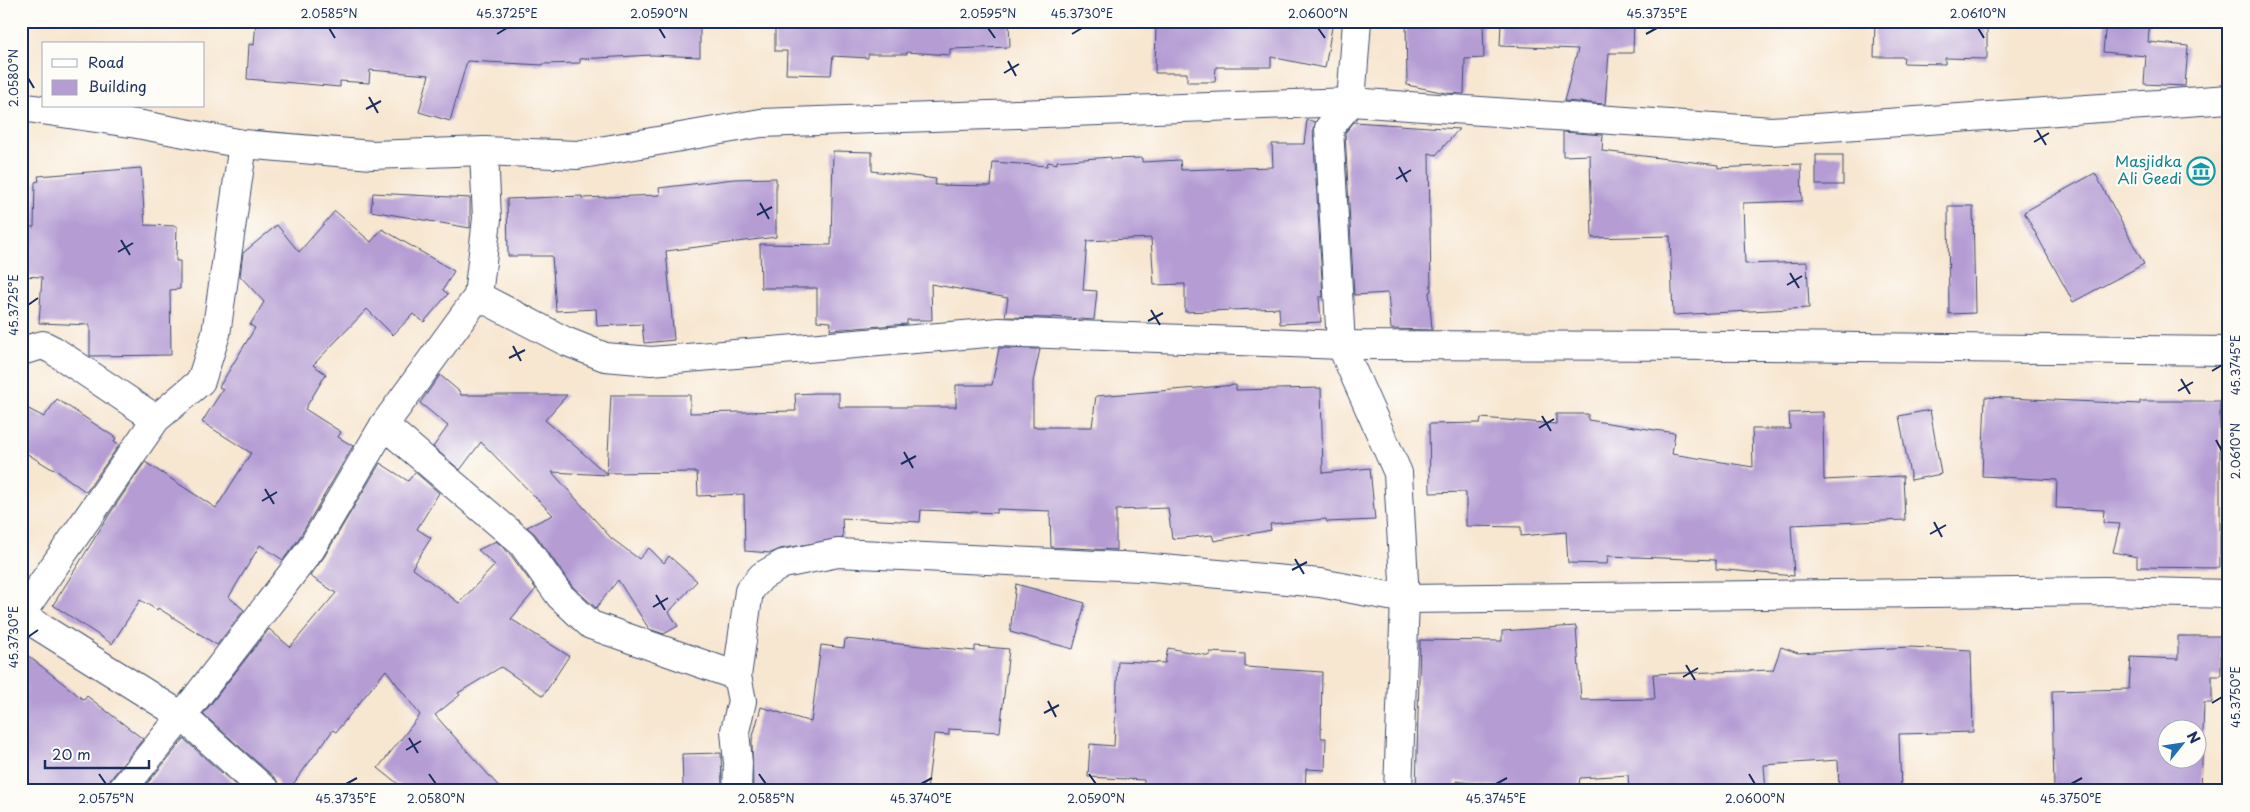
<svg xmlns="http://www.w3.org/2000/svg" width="2250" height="812" viewBox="0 0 2250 812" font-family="'Playpen Sans',sans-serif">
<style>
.building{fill:#b59dd4;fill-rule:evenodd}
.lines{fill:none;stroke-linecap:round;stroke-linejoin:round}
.minor-casing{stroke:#3c4a6f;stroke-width:30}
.minor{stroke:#fff;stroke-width:28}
.ticks{fill:none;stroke:#1b2f5e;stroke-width:2}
.labels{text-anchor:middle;stroke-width:4.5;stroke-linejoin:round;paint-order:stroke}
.culture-label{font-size:15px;fill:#0d838f;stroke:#fdfcf7;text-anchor:end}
.neatline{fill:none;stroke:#1b2f5e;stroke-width:2}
.ticks-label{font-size:12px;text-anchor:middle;fill:#1b2f5e}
</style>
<rect width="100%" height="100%" fill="#fdfcf7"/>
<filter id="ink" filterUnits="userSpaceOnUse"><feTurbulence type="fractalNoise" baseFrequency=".02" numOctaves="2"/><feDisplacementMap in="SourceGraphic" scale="10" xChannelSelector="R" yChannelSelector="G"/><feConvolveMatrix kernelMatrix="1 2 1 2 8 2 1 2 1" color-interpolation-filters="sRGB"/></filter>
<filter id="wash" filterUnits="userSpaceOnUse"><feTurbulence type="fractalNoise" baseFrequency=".0096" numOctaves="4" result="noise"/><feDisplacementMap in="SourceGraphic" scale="20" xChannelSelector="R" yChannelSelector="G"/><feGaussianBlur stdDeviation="1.12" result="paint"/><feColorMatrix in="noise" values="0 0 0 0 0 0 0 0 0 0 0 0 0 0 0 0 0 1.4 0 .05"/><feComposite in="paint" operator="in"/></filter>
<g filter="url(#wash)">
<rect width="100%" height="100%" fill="#f7e6d0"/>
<g id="blocks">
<g class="building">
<path d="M256,21H700V57L652,55L580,59V63L543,64V65L467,61L450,121L419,112L429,75L370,70L369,83L340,81V87L247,79L249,44L254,45Z"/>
<path d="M775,21H1009L1010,47L950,49V55L907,52V54H868V58L833,56L831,75L786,74L787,51H775Z"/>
<path d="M1156,21H1333L1325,68L1271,57V67H1216L1215,82H1187V73H1155Z"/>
<path d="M1406,21H1483L1484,58L1465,59L1464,94L1446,93L1407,85Z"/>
<path d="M1564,21H1634L1633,53H1609L1605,104L1564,101L1578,49L1500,46L1501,22Z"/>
<path d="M1875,21H1987V59L1945,58V64L1903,63L1904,57H1874Z"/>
<path d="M2106,21H2150L2148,42L2188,46L2185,86L2144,84L2146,56L2103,52Z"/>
<path d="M1307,120L1316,122L1313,129L1323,297H1319L1321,322L1280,324L1279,308L1185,312V284L1154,285L1151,238L1087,241L1083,290L1097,291L1094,320L1052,317L1051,318L1005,317L1008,298L931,284L932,320H907V324L830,330L831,322L817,321V288H761L760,244L831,245L833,151L872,152V171L936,179L935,185L991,186L993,162L1047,166L1048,162L1057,164V161L1111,157V159L1142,158V162L1180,160L1181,170L1273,167L1272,144H1304Z"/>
<path d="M1354,122L1459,129L1436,155L1429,153L1431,291L1429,292L1432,330L1391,329L1388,293L1354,295L1345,133Z"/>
<path d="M1563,132L1603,135L1602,151L1718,165V168L1801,164L1802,201L1743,203L1745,264L1807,262L1809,308L1673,315L1670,236L1592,238L1590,155L1563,156Z"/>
<rect x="1816" y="155" width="27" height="30"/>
<path d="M141,168L145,225L177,226L176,261H180V289L170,290L171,355L90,356V325L39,323L42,277L21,276V226L34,227L35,182L39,181L38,176Z"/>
<path d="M2095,173L2144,264L2073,302L2024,212Z"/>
<path d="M776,178V237L666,251L674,340L644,343L642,324L597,326L596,309L556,311L552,256H508L507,199L582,196V198L660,195L659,188L734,179Z"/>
<path d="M373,193L470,198V228L371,211Z"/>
<path d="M1948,206H1973L1975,313L1949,314Z"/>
<path d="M335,211L371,242L382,229L454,271L443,290L448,294L424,322L413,314L393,335L367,309L313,365L326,374L305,409L341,432L338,437L353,446L298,540L283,560L260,545L229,597L244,610L217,645L158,608L157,610L140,600L112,644L53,605L109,515L145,462L216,508L251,453L202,422L223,389L219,387L255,328L250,325L264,302L240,276L243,253L277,225L299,252Z"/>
<path d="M999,348L1040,349L1033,382V427H1092L1096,396L1236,385V390L1321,388L1323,473L1370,468L1375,520L1327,522L1326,519L1270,524L1271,530L1214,541L1212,535L1172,539L1168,508L1116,510V550L1051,547L1050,511L997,509V513L921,510L920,522L842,518L843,538L780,549L771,553L745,551L744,494L698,496L697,472L607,473L611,395H690V413L796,411L795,394L815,393H839V407H956V385H992Z"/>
<path d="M440,375L460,392L461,395H567L545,420L608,475L552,472L611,538L639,559L649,548L664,563L669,556L697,581L669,612L678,626L664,634L649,629L618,580L596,608L572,586L535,534L527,527L553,515L481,442L460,470L433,447L448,426L420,403Z"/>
<path d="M1985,397L2140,404V401H2220V568L2137,567V557L2113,552L2120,524L2103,523L2104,510L2056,508L2057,480L1982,476Z"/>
<path d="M57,399L116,438L114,442L119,445L86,492L53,468L52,469L21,450V405L44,417Z"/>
<path d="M1930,410L1941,474L1911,480L1899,416Z"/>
<path d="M1823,412L1824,480L1903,476L1905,520L1791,525L1794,576L1716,569V560L1608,556L1607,564L1568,563L1566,532L1521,536V527L1466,526V492L1430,493L1429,424L1480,423L1481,418L1556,424V414H1588V420L1675,433L1672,454L1753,467L1752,429H1790L1789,413Z"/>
<path d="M380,463L408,481L415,472L439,493L417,529L431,538L412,568L459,603L495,565L478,550L496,541L510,554L536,589L511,619L569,656L543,696L501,667L458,693L460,695L435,715L503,791H407L378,768L420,715L386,670L336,732L333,730L288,791H281L276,779L203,714L269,629L290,647L336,593L310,576L324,557Z"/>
<path d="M1016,584L1085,603L1073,649L1010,632Z"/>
<path d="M1576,626L1581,700L1655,699L1653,674L1773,670L1781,647L1798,653L1910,647L1971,650L1973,732L1899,734L1901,791H1839L1838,760L1764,765L1766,791H1629L1628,775L1580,778L1578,791H1528L1456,781V791H1416L1420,640L1502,641V631Z"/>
<path d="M2178,636H2221V676H2212V703H2204L2201,791H2054L2052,691L2129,689L2131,657L2178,659ZM2168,730H2198V760H2168Z"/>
<path d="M845,639L975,651V646L1009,649L1000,732L949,729V735L934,734L927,791H753L752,740L761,707L811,722L821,645L844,648Z"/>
<path d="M1168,648L1210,656V652L1245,654V667L1322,672L1321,738H1326L1325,770L1306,769L1305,791H1144V780L1088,777L1090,744L1114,746L1118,661L1165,663Z"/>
<path d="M21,650L84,700L87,696L143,739L109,781L106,791H21Z"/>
<path d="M184,739L242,791H141Z"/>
<path d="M721,753L722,786L683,787L682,754Z"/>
</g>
</g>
</g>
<g filter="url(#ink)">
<use href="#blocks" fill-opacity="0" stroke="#3c4a6f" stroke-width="1"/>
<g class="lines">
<g class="minor-casing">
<g id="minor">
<path d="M1357,21L1351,102L1329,128L1341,345L1398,473L1405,599L1398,791"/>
<path d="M21,107L137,124L243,144L372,155L484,151L577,155L761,123L1351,102L1771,131L2229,99"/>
<path d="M478,296L565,341L605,357L651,361L999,332L1341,345L1769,346L2229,351"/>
<path d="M21,351L43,345L53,350L156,419"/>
<path d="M384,425L522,543L560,596L591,625L737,676"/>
<path d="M21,614L156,419L201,381L216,334L243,144"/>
<path d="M21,615L182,716L266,791"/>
<path d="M121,791L182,716L311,549L384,425L478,296L487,219L484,151"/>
<path d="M737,791L738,763L735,731L742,701L737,676L749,591L762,576L783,564L838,553L1140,567L1320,583L1405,599L2104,591L2229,594"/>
</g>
</g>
<use href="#minor" class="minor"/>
</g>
</g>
<path class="ticks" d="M329,28L335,38M659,28L665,38M988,28L995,38M1318,28L1325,38M1978,28L1984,38M497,34L507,28M1072,34L1082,28M1646,34L1657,28M1008,61L1016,76M1004,73L1019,64M28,78L34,88M369,97L378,113M366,109L381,101M2037,130L2046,145M2034,142L2049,133M1399,167L1407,182M1396,179L1411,170M760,203L769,219M757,215L772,207M121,240L130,255M118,252L133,243M1790,273L1799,288M1787,285L1802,276M28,305L38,298M1151,310L1160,325M1148,321L1163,313M513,346L521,361M509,358L525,350M2212,371L2222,365M2181,379L2190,394M2178,391L2193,382M1542,416L1551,431M1539,428L1554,419M2216,440L2222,451M904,452L913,468M901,464L916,456M265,489L274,504M262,501L277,492M1934,522L1942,537M1930,534L1946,525M1295,559L1304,574M1292,570L1307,562M656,595L665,610M653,607L668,598M28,637L38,630M1686,665L1695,680M1683,677L1698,668M1048,701L1056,717M2212,703L2222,697M1044,713L1059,705M409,738L418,753M406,750L421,741M99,774L106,784M429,774L436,784M759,774L766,784M1089,774L1096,784M1749,774L1755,784M346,784L357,778M921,784L932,778M1496,784L1507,778M2071,784L2082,778"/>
<defs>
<g id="museum-ring" transform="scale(1.4375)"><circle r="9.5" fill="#fdfcf7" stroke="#0f9aa8" stroke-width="1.5"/><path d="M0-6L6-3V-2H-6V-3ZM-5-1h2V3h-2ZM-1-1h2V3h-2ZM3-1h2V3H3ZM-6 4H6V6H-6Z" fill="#0f9aa8"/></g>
</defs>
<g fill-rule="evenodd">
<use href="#museum-ring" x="2201" y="171"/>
</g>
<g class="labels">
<g class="culture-label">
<text x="2182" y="167">Masjidka<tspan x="2182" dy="17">Ali Geedi</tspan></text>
</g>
</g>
<rect width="2250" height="812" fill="none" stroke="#fdfcf7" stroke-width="55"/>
<rect x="42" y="42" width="162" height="65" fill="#fdfcf7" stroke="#a3aaba"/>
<rect x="52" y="59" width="25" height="8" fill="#ffffff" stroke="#a3aaba"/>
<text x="88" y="68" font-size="15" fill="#1b2f5e">Road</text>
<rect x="52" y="80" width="25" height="15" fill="#b59dd4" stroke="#a3aaba"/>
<text x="88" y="92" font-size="15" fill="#1b2f5e">Building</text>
<g transform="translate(2182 744) rotate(60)"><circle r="24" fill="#fdfcf7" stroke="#a3aaba"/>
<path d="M0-4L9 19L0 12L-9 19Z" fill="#1f6fb2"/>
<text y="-8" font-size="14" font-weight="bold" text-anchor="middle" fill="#1b2f5e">N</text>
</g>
<path d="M45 760v8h104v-8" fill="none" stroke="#1b2f5e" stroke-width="2.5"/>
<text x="52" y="760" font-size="15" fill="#1b2f5e" stroke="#fdfcf7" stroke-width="4" paint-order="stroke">20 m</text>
<rect x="28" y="28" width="2194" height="756" class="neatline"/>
<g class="ticks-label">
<text x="329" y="18">2.0585°N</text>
<text x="507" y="18">45.3725°E</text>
<text x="659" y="18">2.0590°N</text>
<text x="988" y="18">2.0595°N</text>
<text x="1082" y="18">45.3730°E</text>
<text x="1318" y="18">2.0600°N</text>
<text x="1657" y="18">45.3735°E</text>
<text x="1978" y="18">2.0610°N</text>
<text transform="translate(14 78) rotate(-90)" y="4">2.0580°N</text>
<text transform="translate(14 305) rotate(-90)" y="4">45.3725°E</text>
<text transform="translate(2236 365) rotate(-90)" y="4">45.3745°E</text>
<text transform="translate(2236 451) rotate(-90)" y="4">2.0610°N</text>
<text transform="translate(14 637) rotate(-90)" y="4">45.3730°E</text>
<text transform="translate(2236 697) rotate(-90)" y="4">45.3750°E</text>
<text x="106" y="803">2.0575°N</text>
<text x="346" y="803">45.3735°E</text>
<text x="436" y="803">2.0580°N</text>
<text x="766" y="803">2.0585°N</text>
<text x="921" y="803">45.3740°E</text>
<text x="1096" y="803">2.0590°N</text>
<text x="1496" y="803">45.3745°E</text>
<text x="1755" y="803">2.0600°N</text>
<text x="2071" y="803">45.3750°E</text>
</g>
</svg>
